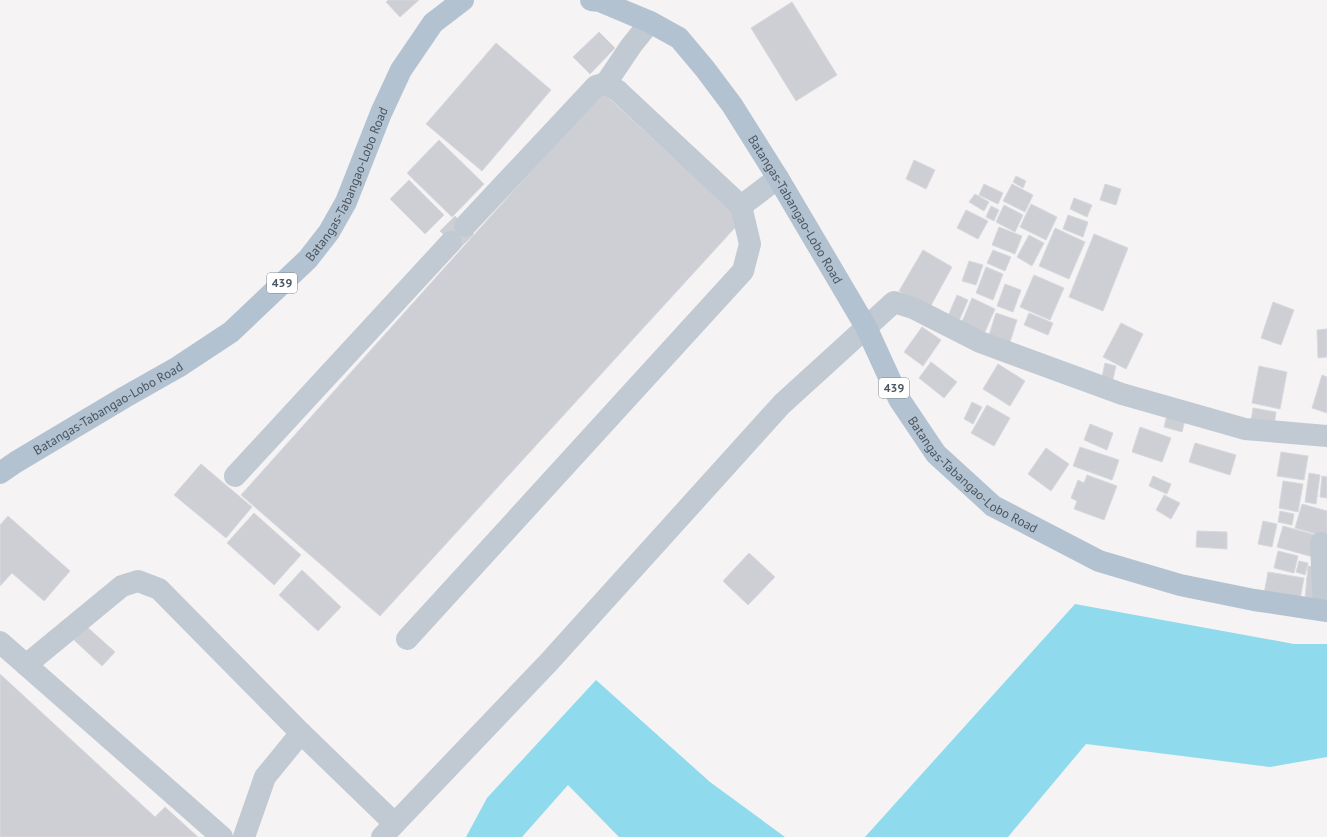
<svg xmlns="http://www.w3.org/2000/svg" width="1327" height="837" viewBox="0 0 1327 837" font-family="'PT Sans',sans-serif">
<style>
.water{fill:#90daee}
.building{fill:#cdcfd5;stroke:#d7d9de}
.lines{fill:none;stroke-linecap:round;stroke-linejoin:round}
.minor{stroke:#c1cad2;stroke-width:22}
.major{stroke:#b3c2d1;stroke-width:22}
.labels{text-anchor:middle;stroke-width:3.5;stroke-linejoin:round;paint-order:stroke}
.shield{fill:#fff;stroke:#808990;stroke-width:1}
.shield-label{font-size:12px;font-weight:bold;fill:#4a5661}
.street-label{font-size:13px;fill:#4a5661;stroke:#fff}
</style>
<rect width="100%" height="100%" fill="#f5f3f3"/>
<g class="water">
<path d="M1075,604L1294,644H1327V757L1270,767L1086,744L1008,837H865Z"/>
<path d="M596,680L710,782L785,837H619L568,785L522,837H466L487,798Z"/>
</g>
<g class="building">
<path d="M388,0H419L400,17L386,2Z"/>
<path d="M792,2L837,75L796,101L751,28Z"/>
<path d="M599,32L615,48L590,74L573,57Z"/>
<path d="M496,43L551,90L482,171L426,124Z"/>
<path d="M602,92L742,220L380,616L241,495Z"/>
<path d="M439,140L484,184L452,217L407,173Z"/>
<path d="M914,160L935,170L926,189L906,179Z"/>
<path d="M1016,176L1026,181L1023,188L1013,182Z"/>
<path d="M409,180L444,215L425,234L390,199Z"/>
<path d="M984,184L1003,193L998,204L979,195Z"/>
<path d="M1012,184L1033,195L1025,212L1003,201Z"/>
<path d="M1105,184L1121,189L1116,205L1100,200Z"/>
<path d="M975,194L989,202L984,211L969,202Z"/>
<path d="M1074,198L1092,205L1087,217L1070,209Z"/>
<path d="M1031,204L1057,217L1046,240L1020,227Z"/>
<path d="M1004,205L1023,215L1015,232L996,222Z"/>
<path d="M991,206L999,210L994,221L986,217Z"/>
<path d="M966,210L988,221L978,239L957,228Z"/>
<path d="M1068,215L1088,222L1083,237L1063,229Z"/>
<path d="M455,216L474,234L459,249L440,231Z"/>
<path d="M999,227L1022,236L1015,254L992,245Z"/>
<path d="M1055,228L1085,242L1069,279L1039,266Z"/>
<path d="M1094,234L1128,248L1103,311L1069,297Z"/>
<path d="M1029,235L1044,243L1032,266L1017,257Z"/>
<path d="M923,250L952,267L929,309L899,291Z"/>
<path d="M993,250L1011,257L1005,271L987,263Z"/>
<path d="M969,261L983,265L976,285L962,281Z"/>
<path d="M986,267L1003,274L993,300L976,293Z"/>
<path d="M1034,275L1064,288L1050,320L1020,307Z"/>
<path d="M1005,284L1021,290L1013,312L997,306Z"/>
<path d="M957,295L968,300L959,321L948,316Z"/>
<path d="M972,298L995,309L984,334L961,324Z"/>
<path d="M1273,302L1294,310L1281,345L1261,338Z"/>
<path d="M996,313L1017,320L1010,342L989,335Z"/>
<path d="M1029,313L1053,323L1048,335L1024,325Z"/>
<path d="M1121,323L1143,334L1126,369L1103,357Z"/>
<path d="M922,327L941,340L923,366L904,352Z"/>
<path d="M1327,329V357L1318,358L1317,330Z"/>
<path d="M931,362L957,382L944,398L919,378Z"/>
<path d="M1105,363L1116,366L1113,379L1102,377Z"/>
<path d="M998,364L1025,381L1010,406L983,389Z"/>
<path d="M1259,366L1287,372L1280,409L1252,403Z"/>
<path d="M1322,375L1327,377V413L1312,408Z"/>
<path d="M972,402L982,407L973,424L964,419Z"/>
<path d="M987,405L1010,418L994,446L971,433Z"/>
<path d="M1253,408L1276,412L1274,426L1251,422Z"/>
<path d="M1167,415L1185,420L1182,432L1164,427Z"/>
<path d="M1090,424L1113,433L1107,450L1084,440Z"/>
<path d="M1140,427L1171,438L1162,462L1132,452Z"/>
<path d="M1195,443L1236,455L1230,475L1189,462Z"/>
<path d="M1080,447L1119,460L1112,480L1073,466Z"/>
<path d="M1046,448L1069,464L1051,491L1028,474Z"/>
<path d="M1281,452L1308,456L1304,480L1277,476Z"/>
<path d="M201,464L252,507L226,538L174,495Z"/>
<path d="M1309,473L1320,475L1316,504L1305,502Z"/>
<path d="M1087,475L1117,486L1104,520L1074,509L1077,501L1071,498L1078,480L1084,483Z"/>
<path d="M1153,476L1171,484L1167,494L1149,486Z"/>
<path d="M1322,476L1327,477V498L1320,497Z"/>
<path d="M1283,481L1303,484L1298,512L1279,508Z"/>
<path d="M1164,495L1180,503L1171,519L1156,510Z"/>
<path d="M1302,504L1327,511V537L1295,528Z"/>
<path d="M1280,511L1294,514L1292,525L1278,522Z"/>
<path d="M254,513L301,555L274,585L227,543Z"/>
<path d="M8,516L70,571L44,601L12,573L0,586V525Z"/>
<path d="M1263,521L1277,524L1272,547L1258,544Z"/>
<path d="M1283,526L1319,536L1313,557L1277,547Z"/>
<path d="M1197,531L1227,532V549L1196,547Z"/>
<path d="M1278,551L1298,556L1294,573L1274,568Z"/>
<path d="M749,553L775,577L748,605L723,581Z"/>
<path d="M1299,561L1308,563L1305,575L1296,572Z"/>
<path d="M1308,566L1319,567L1317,599L1305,598Z"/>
<path d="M302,570L341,607L318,631L279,595Z"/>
<path d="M1268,572L1304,578L1300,600L1264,594Z"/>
<path d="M86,626L115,652L102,666L74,640Z"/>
<path d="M0,674L155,817L165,807L198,837H0Z"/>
</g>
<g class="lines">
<g class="minor">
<path d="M606,83L631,46L650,22"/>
<path d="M465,226L596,86L606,83L618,91L741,206"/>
<path d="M235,476L451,242"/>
<path d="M1321,543L1324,610"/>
<path d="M407,639L743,271L750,244L741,206L778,178"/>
<path d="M0,642L222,837"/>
<path d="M26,665L122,586L138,581L159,589L301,733L394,823"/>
<path d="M244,837L265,777L301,733"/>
<path d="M382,837L548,663L782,404L894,302L913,308L980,342L1122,394L1245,429L1327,436"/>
</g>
<g class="major">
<path id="s1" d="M591,0L600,1L650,22L679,38L705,69L732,105L778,178L866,327L899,399L936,454L993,506L1099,561L1180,585L1254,600L1327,611"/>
<path id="s2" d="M0,473L16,462L125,397L178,367L231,332L308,259L329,232L346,202L381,113L401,70L433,23L463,0"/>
</g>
</g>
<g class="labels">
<g class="shield">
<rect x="267" y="273" width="30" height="20" rx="3"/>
<rect x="879" y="378" width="30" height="20" rx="3"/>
</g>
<g class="shield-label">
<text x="282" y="287">439</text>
<text x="894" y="392">439</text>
</g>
<g class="street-label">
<text dy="5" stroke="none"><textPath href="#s2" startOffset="462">Batangas-Tabangao-Lobo Road</textPath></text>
<text dy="5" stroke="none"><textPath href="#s1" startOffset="304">Batangas-Tabangao-Lobo Road</textPath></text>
<text dy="5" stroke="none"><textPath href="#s2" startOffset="126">Batangas-Tabangao-Lobo Road</textPath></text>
<text dy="5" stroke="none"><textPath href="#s1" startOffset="628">Batangas-Tabangao-Lobo Road</textPath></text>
</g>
</g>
</svg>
